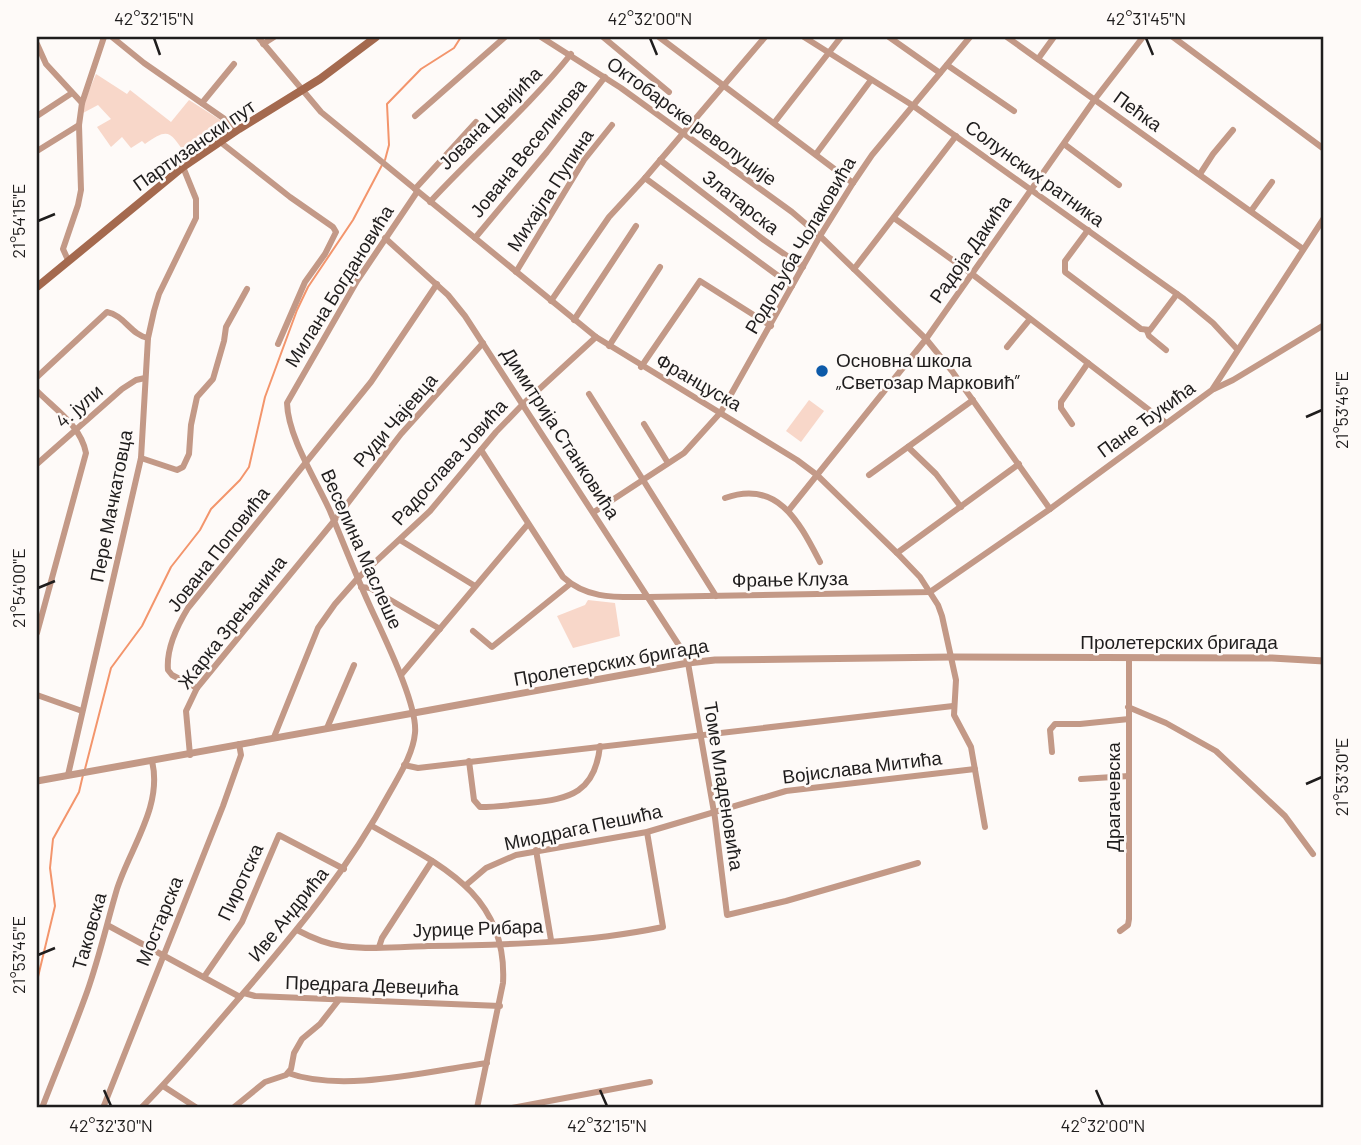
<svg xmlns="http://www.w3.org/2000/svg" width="1361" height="1145" viewBox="0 0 1361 1145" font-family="Barlow,sans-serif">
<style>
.green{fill:#f8d7c9}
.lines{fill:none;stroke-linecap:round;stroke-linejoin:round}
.stream{stroke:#f3956c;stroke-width:2}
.minor{stroke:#c39987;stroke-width:6}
.tertiary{stroke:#c39987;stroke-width:7}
.secondary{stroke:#a4694e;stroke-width:8}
.ticks{fill:none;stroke:#1f1d1d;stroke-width:2.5}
.poi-dot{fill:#0d5aa9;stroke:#fefaf8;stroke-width:2.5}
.labels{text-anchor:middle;stroke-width:5;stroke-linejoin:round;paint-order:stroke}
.street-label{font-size:19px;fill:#1f1d1d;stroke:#fefaf8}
.poi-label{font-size:19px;fill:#1f1d1d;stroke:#fefaf8;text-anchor:start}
.neatline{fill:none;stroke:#1f1d1d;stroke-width:2.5}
.ticks-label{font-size:18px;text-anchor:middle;fill:#1f1d1d}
</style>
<rect width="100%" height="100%" fill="#fefaf8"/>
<g class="green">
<path d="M96,74L127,94L130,90L171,122L189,100L225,123L226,128L187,156C170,133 170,126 145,144L142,141L131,148L122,137L111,147L97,127L111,119L98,105L83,113V105Z"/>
<path d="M809,400L824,411L801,442L786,431Z"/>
<path d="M588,600L615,603L620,636L573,648L557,616L585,605Z"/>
</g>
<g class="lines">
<g class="stream">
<path d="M385,160L389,145L387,104L421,69L454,48L461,37"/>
<path d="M85,769L111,668L142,626L171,567L200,530L211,509L240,480L249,467L265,397L297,310L308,287L353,220L382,165"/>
<path d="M37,981L55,906L50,868L53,839L79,792L83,775"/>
</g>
<g class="minor">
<path d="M112,37L144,63L239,129"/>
<path d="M258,37L321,112L596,337L797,460L817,475L897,553L920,577L938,605L942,616L956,680L954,715L971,747L985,827"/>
<path d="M541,37L621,88L792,212L820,236L926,339L952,371L1050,509"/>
<path d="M603,37L669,92"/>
<path d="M659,37L853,183"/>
<path d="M804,37L912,105L1184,299L1213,323L1237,349"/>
<path d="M889,37L940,73"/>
<path d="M1007,37L1303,249"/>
<path d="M1173,37L1324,149"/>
<path d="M37,44L46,64L82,103"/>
<path d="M263,44L274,37"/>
<path d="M1038,59L1054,37"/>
<path d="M947,65L1014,111"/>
<path d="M202,103L234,64"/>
<path d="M37,116L72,93"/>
<path d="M415,116L505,37"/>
<path d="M774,123L841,37"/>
<path d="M219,141L290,197L333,227L336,232L325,254L305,282L278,344"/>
<path d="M1064,144L1119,185"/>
<path d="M37,151L79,125"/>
<path d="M816,154L871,80"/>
<path d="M660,160L764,240L803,267"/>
<path d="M1200,174L1213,154L1233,130"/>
<path d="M645,178L792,286"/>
<path d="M415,189L476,122"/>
<path d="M430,202C476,152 528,108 571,54"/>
<path d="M1251,211L1272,182"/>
<path d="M894,218L972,274L1166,423"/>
<path d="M1088,230L1065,261V272L1141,329L1150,330L1177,294"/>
<path d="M385,238L448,295L465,316L684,653L688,663L715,818L727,915L786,901L918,863"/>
<path d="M475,238L547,152L605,77"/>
<path d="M68,260L63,249L78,205L81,190L79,125L82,103L104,37"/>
<path d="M854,269L956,136"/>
<path d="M516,272L584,160L612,125"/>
<path d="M551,301L609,217L645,178L765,37"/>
<path d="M574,320L636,226"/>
<path d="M1147,331L1149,336L1166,350"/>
<path d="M609,346L660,267"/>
<path d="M1007,347L1030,319"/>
<path d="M641,367L700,281L771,326"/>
<path d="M37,377L107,312C124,315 131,335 148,338"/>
<path d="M1214,389L1233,380L1324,325"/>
<path d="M37,391C55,409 81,426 86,453L37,633"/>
<path d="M589,394L716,596"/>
<path d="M644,424L668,463"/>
<path d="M1072,424L1061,408V402L1088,363"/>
<path d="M908,447L936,474L961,507"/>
<path d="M481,450L563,577C588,600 618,597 649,597L930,592L1050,509L1212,390L1324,218"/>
<path d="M141,458L177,470L183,467L189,454L191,425L197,397L213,379L224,341L226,327L247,289"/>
<path d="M37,464L122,389L136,380L145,378"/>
<path d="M869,475L973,400"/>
<path d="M725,498C778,479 799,522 820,562"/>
<path d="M789,510L926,339L1095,99L1143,37"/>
<path d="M594,512L684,453L721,412L820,236L853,183L872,155L970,37"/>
<path d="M400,540L475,586"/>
<path d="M897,553L1019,464"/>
<path d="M361,587L370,588L440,629"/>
<path d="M473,631L492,647L570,584"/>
<path d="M401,675L528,524"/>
<path d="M197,688L172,675L168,670C166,648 177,626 188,608L371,382L437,284"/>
<path d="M37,695L82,711"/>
<path d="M1128,707L1166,723L1216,751L1285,816L1313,854"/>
<path d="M327,728L354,665"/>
<path d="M274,737L318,628L335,604L357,579L430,511L496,432L523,404L596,337"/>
<path d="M1052,752L1050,730L1055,724H1080L1129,719"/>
<path d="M190,755L186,711L197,688L334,521L401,434L483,343"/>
<path d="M469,761L474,800L480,807C496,807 513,805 529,803C571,799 595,792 600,746"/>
<path d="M404,765L418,768L953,706"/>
<path d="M68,775L141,458L148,338L154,311L159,294L196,218V199L183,167"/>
<path d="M1081,779L1129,776"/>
<path d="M372,826C438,864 508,893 503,983L477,1108"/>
<path d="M536,850L551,940"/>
<path d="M466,885L486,868L516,855L647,832L786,791L975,769"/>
<path d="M109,926L240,997"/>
<path d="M297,930C312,938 326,944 342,946C370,950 400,947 428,946C506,945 586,943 663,927L647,832"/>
<path d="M1120,931L1128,925L1129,919V659"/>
<path d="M379,947L382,938L432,861"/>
<path d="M204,977L242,922L279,835L344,869"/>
<path d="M244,993L255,996L500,1006"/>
<path d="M288,1073C343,1093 428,1071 487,1063"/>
<path d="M163,1086L197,1108"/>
<path d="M42,1108C57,1069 73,1031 87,992C99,958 107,923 117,889C130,848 163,806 152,761"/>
<path d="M103,1108L223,806L241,755L239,744"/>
<path d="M141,1108C176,1073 208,1034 240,997C296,932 349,868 390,792C400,774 413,754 415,733C418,704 382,633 369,604C355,573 343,542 330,511C316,480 288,437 287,403L357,281L417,192"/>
<path d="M233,1108L265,1082L286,1075L291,1069L294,1053L302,1039L320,1024L338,1001"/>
<path d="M512,1108L650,1082"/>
</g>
<path class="tertiary" d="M37,781C254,743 471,702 688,663L715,660L952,657L1272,658L1324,661"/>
<path class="secondary" d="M37,287L183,167L239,129L320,79L376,37"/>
</g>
<path class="ticks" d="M154,38L160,55M650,38L657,55M1146,38L1153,55M38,221L55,214M1306,417L1322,410M38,588L55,581M1306,784L1322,777M38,955L55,948M104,1090L111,1106M600,1090L607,1106M1096,1090L1103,1106"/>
<circle class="poi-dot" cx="822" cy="371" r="7"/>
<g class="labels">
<g class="street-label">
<text transform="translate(1138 111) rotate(36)" y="7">Пећка</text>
<text transform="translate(490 118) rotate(-45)" y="7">Јована Цвијића</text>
<text transform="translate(692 121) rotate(36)" y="7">Октобарске револуције</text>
<text transform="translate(194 145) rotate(-35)" y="7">Партизански пут</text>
<text transform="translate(528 148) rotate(-51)" y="7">Јована Веселинова</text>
<text transform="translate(1035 173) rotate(36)" y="7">Солунских ратника</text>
<text transform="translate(550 190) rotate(-57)" y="7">Михајла Пупина</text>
<text transform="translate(741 202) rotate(38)" y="7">Златарска</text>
<text transform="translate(800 245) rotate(-60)" y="7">Родољуба Чолаковића</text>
<text transform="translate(970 249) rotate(-55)" y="7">Радоја Дакића</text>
<text transform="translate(339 286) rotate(-58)" y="7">Милана Богдановића</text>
<text transform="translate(699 382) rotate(30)" y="7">Француска</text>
<text transform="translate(79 406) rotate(-41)" y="7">4. јули</text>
<text transform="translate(1146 419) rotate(-36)" y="7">Пане Ђукића</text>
<text transform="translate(395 420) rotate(-49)" y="7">Руди Чајевца</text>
<text transform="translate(561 433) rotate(57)" y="7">Димитрија Станковића</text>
<text transform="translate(449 462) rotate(-48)" y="7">Радослава Јовића</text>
<text transform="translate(111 506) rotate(-79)" y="7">Пере Мачкатовца</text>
<text transform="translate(218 549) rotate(-52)" y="7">Јована Поповића</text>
<text transform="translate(362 549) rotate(66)" y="7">Веселина Маслеше</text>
<text transform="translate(790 579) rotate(-1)" y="7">Фрање Клуза</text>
<text transform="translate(232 622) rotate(-52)" y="7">Жарка Зрењанина</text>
<text x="1179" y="649">Пролетерских бригада</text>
<text transform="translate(611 662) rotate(-10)" y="7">Пролетерских бригада</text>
<text transform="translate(862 767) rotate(-7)" y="7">Војислава Митића</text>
<text transform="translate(724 786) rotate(81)" y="7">Томе Младеновића</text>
<text transform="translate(1113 797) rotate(-90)" y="7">Драгачевска</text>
<text transform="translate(583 827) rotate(-12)" y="7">Миодрага Пешића</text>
<text transform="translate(240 882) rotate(-65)" y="7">Пиротска</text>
<text transform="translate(288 914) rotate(-51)" y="7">Иве Андрића</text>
<text transform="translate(159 921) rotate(-68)" y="7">Мостарска</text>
<text transform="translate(478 928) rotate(-2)" y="7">Јурице Рибара</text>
<text transform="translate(89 931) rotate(-74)" y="7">Таковска</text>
<text transform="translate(372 985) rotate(2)" y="7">Предрага Девеџића</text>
</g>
<g class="poi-label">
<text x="836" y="367">Основна школа<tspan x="836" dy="22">„Светозар Марковић”</tspan></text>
</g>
</g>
<rect width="1361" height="1145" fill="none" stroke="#fefaf8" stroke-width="77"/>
<rect x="38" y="38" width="1284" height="1068" class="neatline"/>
<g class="ticks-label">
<text x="154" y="25">42°32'15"N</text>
<text x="650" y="25">42°32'00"N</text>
<text x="1146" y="25">42°31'45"N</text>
<text transform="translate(19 221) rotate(-90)" y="6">21°54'15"E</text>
<text transform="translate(1342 410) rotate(-90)" y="6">21°53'45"E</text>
<text transform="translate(19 588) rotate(-90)" y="6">21°54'00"E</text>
<text transform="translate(1342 777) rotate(-90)" y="6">21°53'30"E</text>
<text transform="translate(19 955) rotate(-90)" y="6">21°53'45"E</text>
<text x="111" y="1132">42°32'30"N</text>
<text x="607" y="1132">42°32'15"N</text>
<text x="1103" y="1132">42°32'00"N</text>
</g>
</svg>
